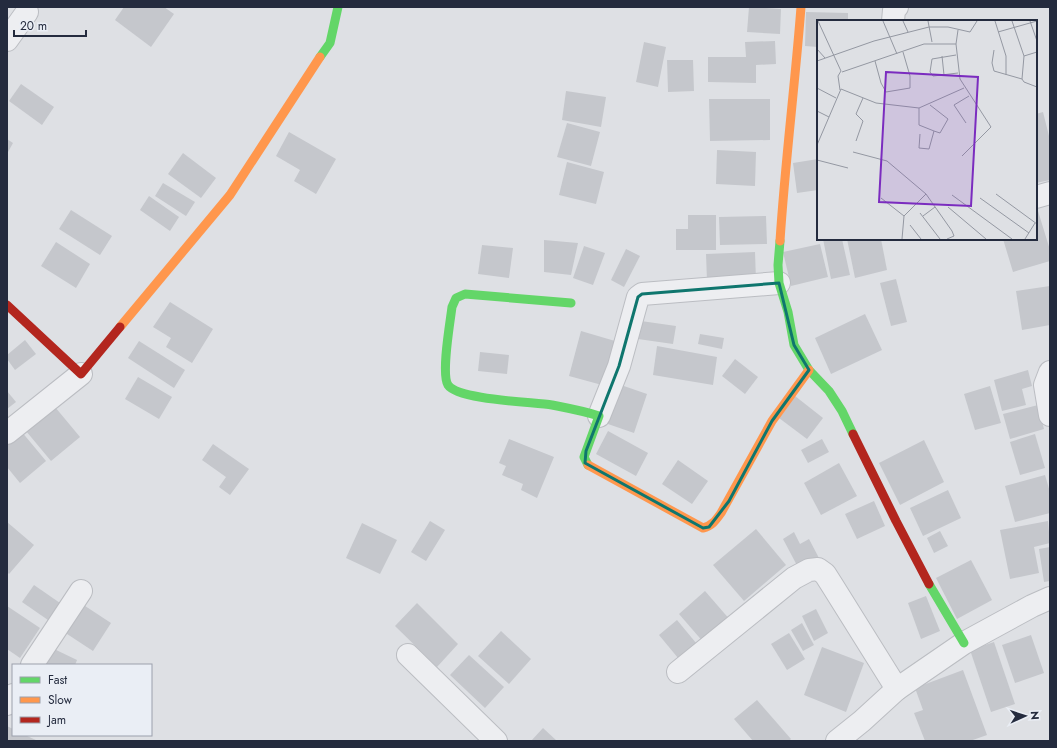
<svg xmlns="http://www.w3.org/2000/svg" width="1057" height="748" viewBox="0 0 1057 748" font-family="Jost,sans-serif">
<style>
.building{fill:#c5c7cc}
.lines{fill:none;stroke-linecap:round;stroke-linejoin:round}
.street-casing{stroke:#bbbdc2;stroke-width:24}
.street{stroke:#edeef1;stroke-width:22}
.fast{stroke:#63d668;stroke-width:9}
.slow{stroke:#ff974d;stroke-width:9}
.jam{stroke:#b3261e;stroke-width:9}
.marked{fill:none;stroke:#0f766e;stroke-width:3;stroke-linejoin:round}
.inset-road{fill:none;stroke:#9498a2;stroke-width:1}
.view{fill:#7b2cbf;fill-opacity:0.15;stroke:#7b2cbf;stroke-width:2}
.inset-edge{fill:none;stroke:#242b3e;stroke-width:2}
</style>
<rect width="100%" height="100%" fill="#dee0e4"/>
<g class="building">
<path d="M124,7H164L174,14L151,47L115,20Z"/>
<path d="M749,7L781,9L780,34L747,32Z"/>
<path d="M806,12L848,13V21H818V47L805,46Z"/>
<path d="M775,41L776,64L756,65V83L708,82V57H746L745,42Z"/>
<path d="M644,42L666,47L658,87L636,82Z"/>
<path d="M667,60H693L694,91L668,92Z"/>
<path d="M21,84L54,107L42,125L9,101Z"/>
<path d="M566,91L606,97L601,127L562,120Z"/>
<path d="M709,99H770V140L710,141Z"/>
<path d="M1043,112L1050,140V180L1036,183V114Z"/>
<path d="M567,123L600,132L591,166L557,157Z"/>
<path d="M289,132L336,159L316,194L294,181L300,170L276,156Z"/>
<path d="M7,139L13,143L7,154Z"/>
<path d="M717,150L756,152L755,186L716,184Z"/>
<path d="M183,153L216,178L201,198L168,174Z"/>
<path d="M818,159V190L797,193L793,163Z"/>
<path d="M567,162L604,172L596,204L559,195Z"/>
<path d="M163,183L195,202L186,216L155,196Z"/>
<path d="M149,196L179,217L170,231L140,210Z"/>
<path d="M71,210L112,236L100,255L59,229Z"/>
<path d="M1038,211L1050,250V261L1013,272L1003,239H1036V212Z"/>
<path d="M688,215H716V250H676V229H688Z"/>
<path d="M766,216L767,244L720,245L719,217Z"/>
<path d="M823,239H842L850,275L831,279Z"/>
<path d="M847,239H881L887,270L855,278Z"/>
<path d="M544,240L578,243L571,275L544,272Z"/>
<path d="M56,242L90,264L76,288L41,266Z"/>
<path d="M820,244L828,277L791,286L783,252Z"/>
<path d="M482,245L513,248L509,278L478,274Z"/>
<path d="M584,246L605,253L593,285L573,278Z"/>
<path d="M626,249L640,256L624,287L611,280Z"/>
<path d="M755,252L756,280L707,281L706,254Z"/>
<path d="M896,279L907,322L891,326L880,283Z"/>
<path d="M1050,286V325L1022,330L1016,291Z"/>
<path d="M170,302L213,329L192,363L166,347L171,338L153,327Z"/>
<path d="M865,314L882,350L831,374L815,338Z"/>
<path d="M641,321L676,326L673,344L638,339Z"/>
<path d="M581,331L615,341L602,385L569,376Z"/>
<path d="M700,334L724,338L722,349L698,344Z"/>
<path d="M25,340L36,354L15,370L7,359V355Z"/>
<path d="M139,341L185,370L174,388L128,358Z"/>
<path d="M657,346L717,357L713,385L653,375Z"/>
<path d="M480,352L509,355L507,374L478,371Z"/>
<path d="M735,359L758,377L745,394L722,376Z"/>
<path d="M1028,370L1032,386L1022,389L1026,405L1002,411L994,380Z"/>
<path d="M138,377L172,397L159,419L125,399Z"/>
<path d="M621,385L647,394L634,433L608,424Z"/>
<path d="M990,386L1001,423L975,430L964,394Z"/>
<path d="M7,391L16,402L7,409Z"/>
<path d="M795,396L823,418L807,439L779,418Z"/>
<path d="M1038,405L1044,429L1010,439L1003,414Z"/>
<path d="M55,407L80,437L51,461L26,431Z"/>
<path d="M21,431L46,461L20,483L7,467V444Z"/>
<path d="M608,431L648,453L636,476L596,454Z"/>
<path d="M1035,434L1045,468L1020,475L1010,442Z"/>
<path d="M509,439L554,457L537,498L521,490L523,484L502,475L506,466L499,463Z"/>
<path d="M822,439L829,452L808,463L801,450Z"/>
<path d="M924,440L944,482L900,505L879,463Z"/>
<path d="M213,444L249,469L230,495L219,487L226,477L202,460Z"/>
<path d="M678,460L708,481L692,504L662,484Z"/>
<path d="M839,463L857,496L821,515L804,483Z"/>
<path d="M1045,475L1050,492V513L1015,522L1005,486Z"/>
<path d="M948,490L961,518L923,536L910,508Z"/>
<path d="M874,501L885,526L857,539L845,514Z"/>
<path d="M430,521L445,530L426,561L411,552Z"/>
<path d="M1048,521L1050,543L1034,547L1039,573L1010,579L1000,530Z"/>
<path d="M7,522L34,545L9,574L7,572Z"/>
<path d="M362,523L397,540L380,574L346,558Z"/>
<path d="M756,529L786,565L744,601L713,565Z"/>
<path d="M940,531L948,546L934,553L927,538Z"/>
<path d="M794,532L800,544L809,539L820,560L800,571L783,539Z"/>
<path d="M1050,547V581L1044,582L1039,549Z"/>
<path d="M971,560L992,600L957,619L936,578Z"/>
<path d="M34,585L60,603L48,620L22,602Z"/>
<path d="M705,591L731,621L705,644L679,614Z"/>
<path d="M926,596L940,631L921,639L908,603Z"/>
<path d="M417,603L458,644L437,667L395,626Z"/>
<path d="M82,604L111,623L93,651L64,632Z"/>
<path d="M7,606L40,628L20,658L7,649Z"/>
<path d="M816,609L828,633L814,641L802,616Z"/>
<path d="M677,620L701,649L683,664L659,635Z"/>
<path d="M802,623L814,645L803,651L791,630Z"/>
<path d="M501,631L531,659L509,684L478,656Z"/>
<path d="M789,633L805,659L787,670L771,644Z"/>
<path d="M1031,635L1044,673L1015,683L1002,645Z"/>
<path d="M994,642L1015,704L991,712L970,650Z"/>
<path d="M822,647L864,663L846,712L804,695Z"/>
<path d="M52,648L77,660L75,665H43Z"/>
<path d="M469,655L504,687L485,708L450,675Z"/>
<path d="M963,670L987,735L970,741H925L914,713L923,710L915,688Z"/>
<path d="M757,700L791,739L789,741H753L734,719Z"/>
<path d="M7,726L13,729V735H25L38,741H7Z"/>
<path d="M543,728L557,741H531Z"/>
</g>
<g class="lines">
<g class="street-casing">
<g id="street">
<path d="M893,21L894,10L897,7"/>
<path d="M7,40L27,12"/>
<path d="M1036,197L1050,193"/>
<path d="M1050,372L1045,385L1050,415"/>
<path d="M599,416L619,366L638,297L642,294L779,283"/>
<path d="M7,433L81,374"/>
<path d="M408,655L496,741"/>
<path d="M32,665L81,591"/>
<path d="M678,672L794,578L809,570L818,569L825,574L832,585L897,689"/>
<path d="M7,704L13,695"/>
<path d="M837,741L862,721L897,689L964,643L1032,606L1050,598"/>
</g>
</g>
<use href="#street" class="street"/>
<g class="fast">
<path d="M320,57L330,43L338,7"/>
<path d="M780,241L778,265L779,283L788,312L794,345L809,370L829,391L842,411L853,434"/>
<path d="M571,303L465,294L456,298L452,307C450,323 441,374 448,385C458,400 533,402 552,405C567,408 584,411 599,416L584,457L588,465"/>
<path d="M929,584L964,643"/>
</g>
<g class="slow">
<path d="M780,241C785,163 795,85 801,7"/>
<path d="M120,327L230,195L320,57"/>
<path d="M588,465L703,528C712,526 716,520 721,513L772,421L809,370"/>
</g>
<g class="jam">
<path d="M7,305L81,374L120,327"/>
<path d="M853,434L896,521L929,584"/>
</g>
</g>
<path class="marked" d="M779,283L794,345L809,370L772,421L729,501L709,527L703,528L585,463L586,451L619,366L638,297L642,294Z"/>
<g transform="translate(817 20)">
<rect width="220" height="220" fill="#dee0e4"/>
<path class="inset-road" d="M1,1L24,51L21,56L23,70M66,1L80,34M86,1L91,12M111,1L115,22M178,1L189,36V55M195,1L207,36L205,59L207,62L220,67M213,1L220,21M181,12L220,1M139,24L141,10M0,29L8,38M177,30L175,43L177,51L205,59M139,35L115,39L113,52L116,56L141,53M125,36L127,55M207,36L220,32M0,41L57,21L112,7H131L153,12L160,1M58,41L64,63L69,72L93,68V56L86,32M25,52L107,24H139L143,59L174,107L145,136M0,68L19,78M102,88V105L117,111M0,91L12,97M149,103L137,85L152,76M103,114L102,128L112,129L117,111L123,113L131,99L113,85M39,121L46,101L39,94L46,78M0,125L24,69L59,83L102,88L147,68M36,132L70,141L109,174L87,196M0,140L31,148M109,174L135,211L137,216L130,219M179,174L220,204M135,175L195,219M64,178L87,196M163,178L212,213M131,187L169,219M103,193L123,219M106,196L118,187M93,205L104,219M85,219L87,196M208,219L218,203"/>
<path class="view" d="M69,52L161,57L154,186L62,182Z"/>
<rect width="220" height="220" class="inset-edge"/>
</g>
<rect width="1057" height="748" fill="none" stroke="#242b3e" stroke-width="16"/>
<rect x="12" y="664" width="140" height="72" fill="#eaeef5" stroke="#9ba0ac"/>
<rect x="20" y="677" width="20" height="6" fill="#63d668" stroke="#9ba0ac"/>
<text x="48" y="684" font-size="12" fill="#242b3e">Fast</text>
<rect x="20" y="697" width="20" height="6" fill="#ff974d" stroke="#9ba0ac"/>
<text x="48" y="704" font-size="12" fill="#242b3e">Slow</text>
<rect x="20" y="717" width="20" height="6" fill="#b3261e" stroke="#9ba0ac"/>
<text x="48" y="724" font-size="12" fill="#242b3e">Jam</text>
<g transform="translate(1025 716) rotate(87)" stroke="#eaeef5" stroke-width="3" paint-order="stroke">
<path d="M0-3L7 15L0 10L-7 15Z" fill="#242b3e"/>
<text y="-6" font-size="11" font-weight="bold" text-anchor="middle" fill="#242b3e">N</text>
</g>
<path d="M14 30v6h72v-6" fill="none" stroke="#242b3e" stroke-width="2"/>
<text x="20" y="30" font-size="12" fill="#242b3e" stroke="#eaeef5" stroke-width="3" paint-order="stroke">20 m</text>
</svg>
